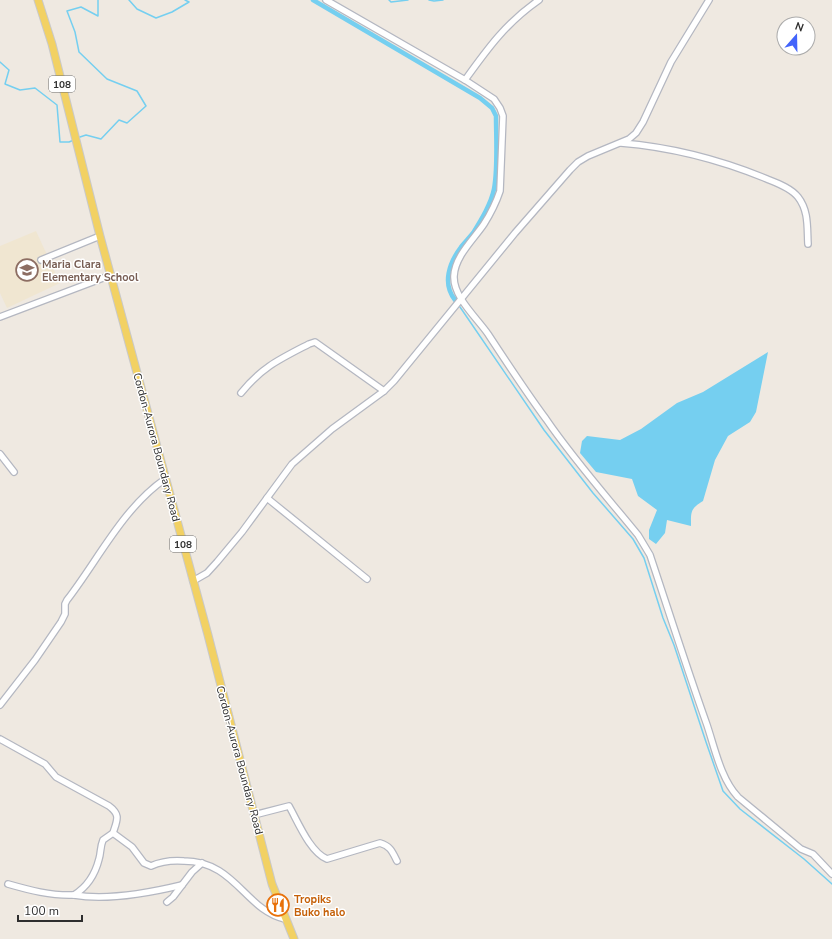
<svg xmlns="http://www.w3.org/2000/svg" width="832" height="939" viewBox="0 0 832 939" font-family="'Nunito Sans',sans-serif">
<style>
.education{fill:#f0e6d1}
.water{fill:#75cff0}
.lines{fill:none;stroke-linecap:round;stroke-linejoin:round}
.stream{stroke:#75cff0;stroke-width:1.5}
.canal{stroke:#75cff0;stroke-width:4.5}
.minor-casing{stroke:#b4b7c1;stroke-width:8}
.major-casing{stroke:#c9c9c9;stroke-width:9}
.minor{stroke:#fff;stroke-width:5.5}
.major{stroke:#f2d163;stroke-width:7}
.labels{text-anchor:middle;stroke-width:3;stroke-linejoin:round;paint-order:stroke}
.shield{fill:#fff;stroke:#6d6d6d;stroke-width:1}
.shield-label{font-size:10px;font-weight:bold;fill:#2e2e2e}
.education-label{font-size:11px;font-weight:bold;fill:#785e54;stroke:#fff;text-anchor:start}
.street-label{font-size:11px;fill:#2e2e2e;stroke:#fff}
.food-label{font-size:11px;font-weight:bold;fill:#c56008;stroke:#fff;text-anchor:start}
</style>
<rect width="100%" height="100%" fill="#efe9e1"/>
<path class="education" d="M36,231L60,283L7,308L0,293V246Z"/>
<path class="water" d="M768,352L756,412L750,422L728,436L715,460L703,501C690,509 691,512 691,526L667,520L665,533L656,544L649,539V530L657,510L638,496L632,479L596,472L580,453L582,441L587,436L620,440L641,429L677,403L703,392Z"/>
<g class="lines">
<g class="stream">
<path d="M129,0L137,9L156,18L172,12L189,2L185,0"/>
<path d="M389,0L391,2L408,0"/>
<path d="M429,0L434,1L443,0"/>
<path d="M0,62L9,70L5,84L20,90L35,88L57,105L60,142H69L74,140"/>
<path d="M77,138L86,135L101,139L119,120L127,123L146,106L137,91L107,79L79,52L75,32L67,11L81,7L98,16V0"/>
<path d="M460,307L544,430L593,493L633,539L644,558L663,618L674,645L706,742L723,791L740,809L804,859L832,884"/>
</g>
<path class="canal" d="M313,0L480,98L492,108L496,116C496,137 498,168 494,189C491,204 481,220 473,233C469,238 465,242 461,247C449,263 442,284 455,300"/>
<g class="minor-casing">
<g id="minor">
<path d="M326,0L465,80L494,99L500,108L503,116L500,191C496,203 491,213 484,224C474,239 455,256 454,276C453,297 477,318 488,334C507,363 526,392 546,419C574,460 607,497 638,535L650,555C669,612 687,669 707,725C715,749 721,779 738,797L801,849L813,854L832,874"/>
<path d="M465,80C488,48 506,23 539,0"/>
<path d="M621,143C670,147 721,160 767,179C777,183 791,188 798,197C809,211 807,228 808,244"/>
<path d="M41,260L100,236"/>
<path d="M0,317L111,275"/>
<path d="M241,393C262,367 280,359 309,344L315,342L384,391"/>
<path d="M0,454L14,472"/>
<path d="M267,498L367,579"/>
<path d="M193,581L207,573L217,562L242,532L292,464L332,429L384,391L394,381L515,233L570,170L578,162L588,156L629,139L636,133L643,122L671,62L709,0"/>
<path d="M0,705L35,660L61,622L65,614V604L67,600C98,560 123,508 165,479"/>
<path d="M0,739L45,764L56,777L109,806C121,815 117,820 113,833L103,840C100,847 101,853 99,859C95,875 87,887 74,895C51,896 29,890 8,884"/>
<path d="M254,815L289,806C298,822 310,852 327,859L380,843C390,846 392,851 397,861"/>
<path d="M113,833L132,847L144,863L151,866C162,861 171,860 184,861C235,861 245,910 285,919"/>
<path d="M74,895C108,901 149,893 182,885"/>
<path d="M167,902L173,897L192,872L202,863"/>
</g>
</g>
<g class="major-casing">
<path id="major" d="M38,0L52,44L100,236L208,635L272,884L294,939"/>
</g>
<use href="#minor" class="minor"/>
<use href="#major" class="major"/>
</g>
<defs>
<g id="school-ring" transform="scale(1.15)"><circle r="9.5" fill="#fff" stroke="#8d6e63" stroke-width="1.5"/><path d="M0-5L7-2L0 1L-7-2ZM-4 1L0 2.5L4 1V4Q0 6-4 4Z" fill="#8d6e63"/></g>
<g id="restaurant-ring" transform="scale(1.15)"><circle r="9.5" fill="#fff" stroke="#e8710a" stroke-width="1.5"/><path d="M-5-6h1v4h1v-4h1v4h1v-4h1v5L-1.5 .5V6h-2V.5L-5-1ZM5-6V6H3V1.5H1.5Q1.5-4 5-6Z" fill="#e8710a"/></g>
</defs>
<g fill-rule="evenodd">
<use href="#school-ring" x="27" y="270"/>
<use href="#restaurant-ring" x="278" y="905"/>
</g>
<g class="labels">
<g class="shield">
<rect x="49" y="76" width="26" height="16" rx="3"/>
<rect x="170" y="536" width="26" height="16" rx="3"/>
</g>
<g class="shield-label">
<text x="62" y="88">108</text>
<text x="183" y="548">108</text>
</g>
<g class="education-label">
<text x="42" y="268">Maria Clara<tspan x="42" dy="13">Elementary School</tspan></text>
</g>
<g class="street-label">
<text transform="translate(157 447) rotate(75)" y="4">Cordon-Aurora Boundary Road</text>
<text transform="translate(240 760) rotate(75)" y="4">Cordon-Aurora Boundary Road</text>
</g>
<g class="food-label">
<text x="294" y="903">Tropiks<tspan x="294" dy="13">Buko halo</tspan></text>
</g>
</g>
<g transform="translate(796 36) rotate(20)"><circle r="19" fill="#ffffff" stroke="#ababab"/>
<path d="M0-3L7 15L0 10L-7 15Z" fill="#4264fb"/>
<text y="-6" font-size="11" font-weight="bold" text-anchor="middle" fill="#2e2e2e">N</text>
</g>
<path d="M18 915v6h64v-6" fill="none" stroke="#2e2e2e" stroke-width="2"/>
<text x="24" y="915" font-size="12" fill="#2e2e2e" stroke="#ffffff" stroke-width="3" paint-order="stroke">100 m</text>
</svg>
